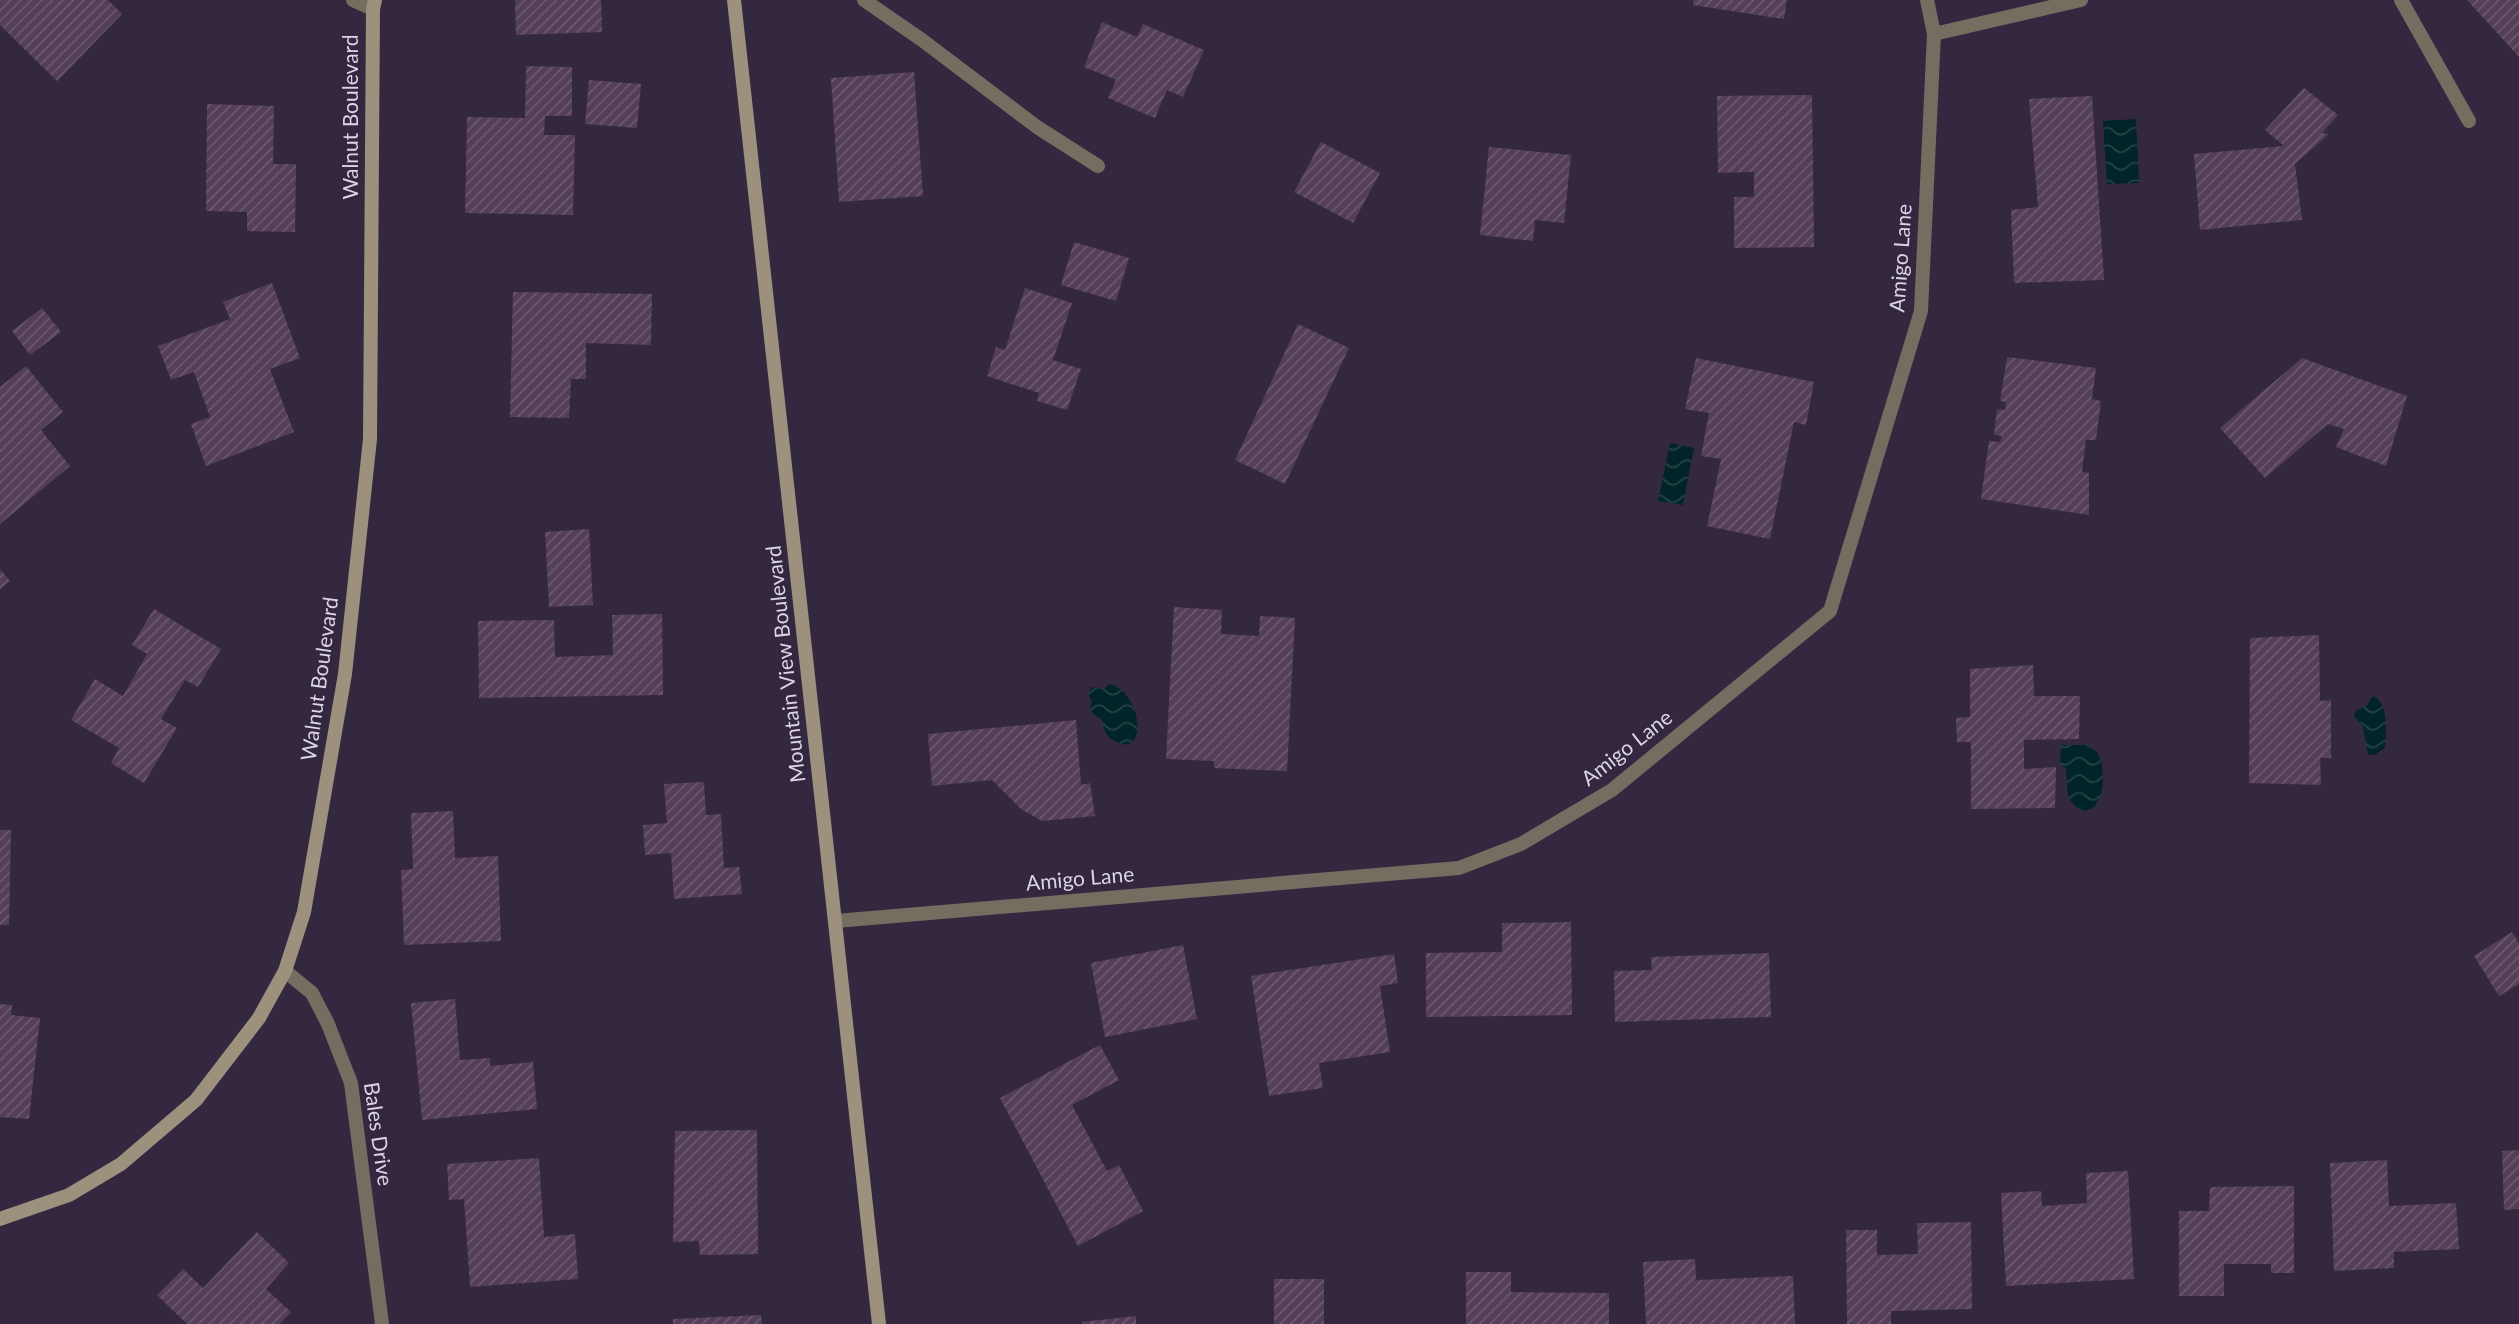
<svg xmlns="http://www.w3.org/2000/svg" width="2519" height="1324" viewBox="0 0 2519 1324" font-family="Lato,sans-serif">
<style>
.water{fill:url(#water-waves)}
.building{fill:url(#building-hatch)}
.lines{fill:none;stroke-linecap:round;stroke-linejoin:round}
.street{stroke:#746e61;stroke-width:14}
.secondary{stroke:#9b917d;stroke-width:14}
.labels{text-anchor:middle;stroke-width:5;stroke-linejoin:round;paint-order:stroke}
.street-label{font-size:21px;fill:#dcd5e5;stroke:#332840}
</style>
<defs>
<pattern id="water-waves" width="16" height="10" patternUnits="userSpaceOnUse" patternTransform="scale(1.75)"><rect width="16" height="10" fill="#002428"/><path d="M0 5q4-4 8 0t8 0" fill="none" stroke="#254347"/></pattern>
<pattern id="building-hatch" width="6" height="6" patternUnits="userSpaceOnUse" patternTransform="scale(1.75)"><rect width="6" height="6" fill="#543e59"/><path d="M-1 1l2-2M0 6l6-6M5 7l2-2" fill="none" stroke="#6c5971"/></pattern>
</defs>
<rect width="100%" height="100%" fill="#332840"/>
<g class="water">
<path d="M2136,119L2139,183L2107,184L2103,121Z"/>
<path d="M1670,443L1694,448L1683,505L1658,501Z"/>
<path d="M1110,684C1142,693 1149,758 1116,742C1107,737 1104,732 1102,720L1093,714L1090,707L1092,701L1088,694L1092,687L1103,689Z"/>
<path d="M2373,696C2389,703 2386,732 2385,748L2374,755L2368,754L2363,727L2354,716L2356,711L2367,705Z"/>
<path d="M2061,745H2087L2098,753C2105,770 2106,794 2093,808L2085,811C2063,803 2068,788 2066,769L2060,764Z"/>
</g>
<g class="building">
<path d="M0,0H108L122,14L57,81L0,25Z"/>
<path d="M515,0H601L602,32L516,35Z"/>
<path d="M1693,0H1787L1784,19L1693,5Z"/>
<path d="M2467,0H2519V57Z"/>
<path d="M1102,22L1137,37L1143,24L1204,50L1183,97L1167,90L1155,118L1108,98L1116,80L1084,67Z"/>
<path d="M526,66L572,67V116H545L544,135H575L573,215L465,213L467,117L525,118Z"/>
<path d="M914,72L923,196L839,202L831,78Z"/>
<path d="M589,80L641,84L637,128L585,124Z"/>
<path d="M2304,88L2338,115L2322,133L2329,134L2295,164L2302,220L2200,230L2194,154L2284,146L2265,130Z"/>
<path d="M1812,95L1814,247L1734,248V197H1754V172L1718,173L1717,96Z"/>
<path d="M2092,96L2104,280L2014,283L2011,210L2038,207L2029,99Z"/>
<path d="M207,104L274,106L273,164H296L295,232L247,231V212L206,211Z"/>
<path d="M1321,142L1380,173L1353,223L1294,192Z"/>
<path d="M1489,147L1571,155L1564,223L1535,220L1533,241L1480,235Z"/>
<path d="M1074,242L1129,258L1116,301L1061,285Z"/>
<path d="M272,283L300,358L270,369L294,432L206,466L191,424L210,417L194,372L171,380L158,346L230,319L223,302Z"/>
<path d="M1025,288L1072,303L1053,360L1081,369L1067,410L1037,401L1039,393L987,376L996,347L1005,350Z"/>
<path d="M513,292L652,294L651,345L586,343V379H571L569,418L510,417Z"/>
<path d="M42,308L61,332L30,355L12,331Z"/>
<path d="M1298,324L1349,348L1285,484L1235,460Z"/>
<path d="M2007,357L2096,368L2092,399L2101,401L2096,440H2086L2082,472L2089,473V515L1981,499L1989,441L2000,442L2002,436L1994,435L1997,409L2005,410L2006,402L2000,401Z"/>
<path d="M1696,358L1814,382L1806,425L1794,422L1770,539L1707,526L1721,459L1701,456L1709,413L1685,409Z"/>
<path d="M2302,358L2407,396L2386,466L2336,447L2344,429L2328,424L2265,478L2220,428Z"/>
<path d="M26,366L63,412L41,430L70,466L0,524V387Z"/>
<path d="M589,529L593,605L549,607L545,532Z"/>
<path d="M0,569L10,581L0,589Z"/>
<path d="M1174,607L1222,610L1221,634L1259,636L1260,616L1295,618L1287,771L1214,768V761L1166,759Z"/>
<path d="M154,609L221,649L198,687L185,680L161,719L177,728L144,783L111,763L119,748L71,720L95,679L123,696L147,654L132,645Z"/>
<path d="M662,614L663,695L479,698L478,621L554,620L555,657L613,655L612,615Z"/>
<path d="M2319,635L2320,701L2331,700V758H2320L2321,785L2249,783L2250,638Z"/>
<path d="M2033,665L2034,696H2080L2079,739L2024,740V769L2056,767L2055,808L1971,809V742H1957L1956,718L1970,717V669Z"/>
<path d="M1076,720L1081,785L1090,783L1095,816L1042,821L1021,809L992,780L932,786L928,734Z"/>
<path d="M704,782L706,815L721,814L724,868L739,867L742,894L674,899L671,853L645,855L643,825L667,823L664,784Z"/>
<path d="M453,811L455,858L498,856L501,941L404,945L401,870L413,869L411,813Z"/>
<path d="M0,830H11L9,925H0Z"/>
<path d="M1571,922L1572,1015L1426,1017V953L1502,952V923Z"/>
<path d="M2512,932L2519,943V984L2499,996L2474,956Z"/>
<path d="M1183,945L1197,1019L1105,1037L1091,963Z"/>
<path d="M1769,953L1771,1017L1615,1022L1614,971L1652,970L1651,957Z"/>
<path d="M1394,954L1398,983L1380,986L1390,1052L1319,1063L1323,1088L1269,1096L1251,976Z"/>
<path d="M455,999L460,1060L490,1058V1066L533,1062L537,1109L422,1120L411,1003Z"/>
<path d="M0,1004L12,1005L11,1015L40,1018L29,1119L0,1117Z"/>
<path d="M1100,1045L1119,1080L1072,1105L1107,1171L1119,1165L1143,1211L1078,1246L1000,1098Z"/>
<path d="M757,1130L758,1254L700,1255L699,1241L673,1242L675,1131Z"/>
<path d="M2519,1150V1209L2504,1210L2502,1151Z"/>
<path d="M539,1158L544,1237L575,1234L578,1279L470,1287L464,1199L449,1200L447,1164Z"/>
<path d="M2387,1160L2389,1206L2456,1203L2459,1249L2394,1252V1268L2334,1271L2330,1163Z"/>
<path d="M2128,1171L2134,1279L2006,1286L2001,1193L2041,1191L2042,1206L2087,1203L2086,1173Z"/>
<path d="M2294,1186V1273H2271V1264H2224V1296H2179V1211H2209L2210,1187Z"/>
<path d="M1971,1222L1972,1309L1891,1311V1324H1847L1846,1230H1877V1255L1918,1254L1917,1223Z"/>
<path d="M257,1232L289,1263L266,1289L291,1312L280,1324H187L157,1295L183,1269L203,1288Z"/>
<path d="M1695,1259L1696,1280L1793,1276L1795,1324H1646L1643,1262Z"/>
<path d="M1466,1272H1511V1292L1609,1293V1324H1466Z"/>
<rect x="1274" y="1279" width="50" height="45"/>
<path d="M761,1315L762,1324H673V1319Z"/>
<path d="M1136,1316V1324H1082V1322Z"/>
</g>
<g class="lines">
<g class="street">
<path d="M353,0L373,9"/>
<path d="M864,0L922,40L1037,127L1098,166"/>
<path d="M2401,0L2469,121"/>
<path d="M1934,34L2081,0"/>
<path d="M836,921L1459,868L1521,844L1612,790L1830,611L1921,311L1934,34L1927,0"/>
<path d="M285,971L312,993L328,1024L351,1083L382,1324"/>
</g>
<g class="secondary">
<path d="M734,0L879,1324"/>
<path d="M0,1219L69,1195L121,1164L196,1100L259,1018L285,971L304,912L345,674L370,439L373,9L375,0"/>
</g>
</g>
<g class="labels">
<g class="street-label">
<text transform="translate(351 117) rotate(-90)" y="7">Walnut Boulevard</text>
<text transform="translate(1901 258) rotate(-86)" y="7">Amigo Lane</text>
<text transform="translate(786 664) rotate(-96)" y="7">Mountain View Boulevard</text>
<text transform="translate(320 679) rotate(-82)" y="7">Walnut Boulevard</text>
<text transform="translate(1627 748) rotate(-38)" y="7">Amigo Lane</text>
<text transform="translate(1080 879) rotate(-5)" y="7">Amigo Lane</text>
<text transform="translate(378 1134) rotate(82)" y="7">Bales Drive</text>
</g>
</g>
</svg>
